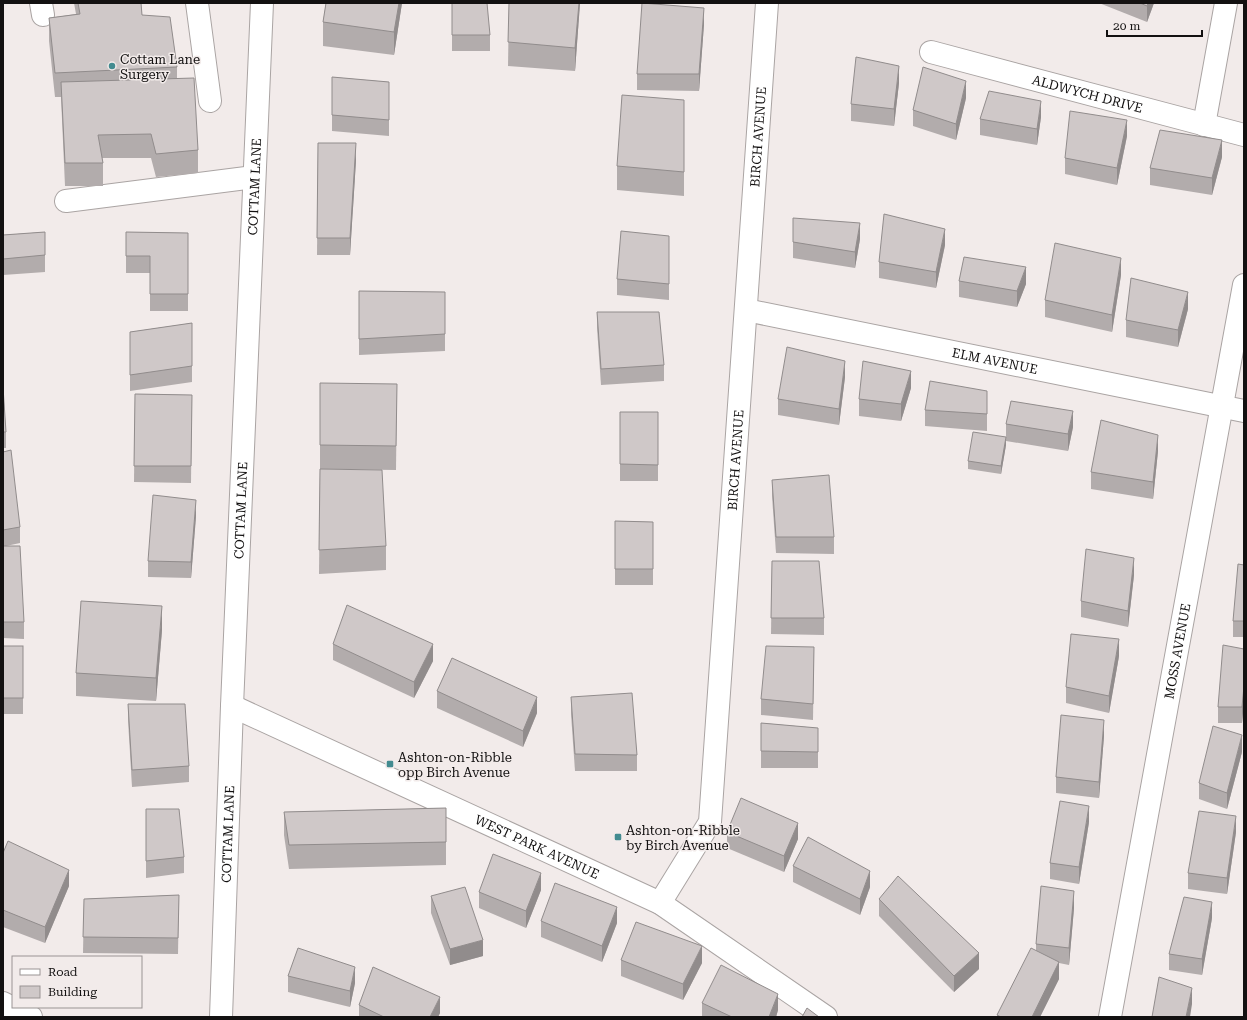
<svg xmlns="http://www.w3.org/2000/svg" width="1247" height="1020" viewBox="0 0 1247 1020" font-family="'Roboto Serif',serif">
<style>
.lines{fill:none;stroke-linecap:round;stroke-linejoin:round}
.minor-casing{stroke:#aaa4a3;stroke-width:24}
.minor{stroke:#fff;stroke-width:22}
.wall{fill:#b2acac}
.shaded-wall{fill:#918c8c}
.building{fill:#cfc8c8;stroke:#918c8c}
.poi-dot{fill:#438b90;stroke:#f2ebea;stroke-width:1.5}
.labels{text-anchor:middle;stroke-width:3;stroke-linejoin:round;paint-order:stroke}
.poi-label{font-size:13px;fill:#131111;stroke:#f2ebea;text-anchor:start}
.street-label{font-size:13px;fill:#131111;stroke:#f2ebea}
</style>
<rect width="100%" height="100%" fill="#f2ebea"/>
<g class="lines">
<g class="minor-casing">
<g id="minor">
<path d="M41,3L43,15"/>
<path d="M197,3L210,101"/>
<path id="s1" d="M931,52L1244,135"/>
<path d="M1204,125L1226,3"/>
<path d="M66,201L254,177"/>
<path id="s2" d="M746,310L1244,411"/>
<path id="s3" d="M232,706L660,903L826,1017"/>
<path id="s4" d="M660,903L710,822L767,3"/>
<path d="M3,1003L31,1017"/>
<path id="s5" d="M221,1017L232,706L262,3"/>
<path id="s6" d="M1110,1017L1244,285"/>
</g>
</g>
<use href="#minor" class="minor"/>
</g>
<g class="wall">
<path d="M74,3H141L142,15L177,67V78L198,150V173L156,177L151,158H102L103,163V186H65L61,97H55L49,41V18L76,14Z"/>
<path d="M326,3H402L394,55L323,46V22Z"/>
<path d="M452,3L490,35V51H452Z"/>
<path d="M509,3H580L575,71L508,66Z"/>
<path d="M1099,3H1154L1147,22Z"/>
<path d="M704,24L699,91L637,90V74Z"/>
<path d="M332,77L389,82V136L332,131Z"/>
<path d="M899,83L894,126L851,121V104Z"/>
<path d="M966,98L956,140L913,126V110Z"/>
<path d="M684,100V196L617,190V166Z"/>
<path d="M1041,117L1037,145L980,135V119Z"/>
<path d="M1127,136L1117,185L1065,174V158Z"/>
<path d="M318,143L356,160L350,255H317Z"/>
<path d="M1222,157L1212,195L1150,185V168Z"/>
<path d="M793,218L860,239L855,268L793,258Z"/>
<path d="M45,232V272L3,275V235Z"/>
<path d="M126,232L188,233V311H150V273H126Z"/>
<path d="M669,236V300L617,295V279Z"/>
<path d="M945,245L936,288L879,278V262Z"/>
<path d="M1121,275L1112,332L1045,317V300Z"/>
<path d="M959,281L1026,284L1017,307L959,297Z"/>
<path d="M359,291L445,292V351L359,355Z"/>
<path d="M1188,309L1178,347L1126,337V320Z"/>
<path d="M597,312L664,365V381L601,385L597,328Z"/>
<path d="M192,323V382L130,391V332Z"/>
<path d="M845,377L839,425L778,415V399Z"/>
<path d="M397,384L396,470L320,469V445Z"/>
<path d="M3,387L6,432V448H3Z"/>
<path d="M911,388L901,421L859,416V399Z"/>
<path d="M987,391V431L925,426V410Z"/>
<path d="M135,394L192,395L191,483L134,482Z"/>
<rect x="620" y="412" width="38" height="69"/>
<path d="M1006,424L1073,427L1068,451L1006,441Z"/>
<path d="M1006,445L1001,474L968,469V461Z"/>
<path d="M1158,451L1153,499L1091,489V472Z"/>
<path d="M3,452L20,527V543L6,546L24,622V639L3,638Z"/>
<path d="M320,469L386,546V570L319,574Z"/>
<path d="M772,480L834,537V554L776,553L772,496Z"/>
<path d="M196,516L191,578L148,577V561Z"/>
<path d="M615,521L653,522V585H615Z"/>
<path d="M772,561L824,618V635L771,634Z"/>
<path d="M1244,565V637H1233V621Z"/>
<path d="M1134,575L1128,627L1081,617V601Z"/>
<path d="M162,630L156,701L76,696V673Z"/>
<path d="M333,644L433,661L414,698L333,660Z"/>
<rect x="3" y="646" width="20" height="68"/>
<path d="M814,647L813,720L761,715V699Z"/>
<path d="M1244,649V702L1242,723H1218V707Z"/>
<path d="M1119,656L1109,713L1066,703V687Z"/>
<path d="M437,691L537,713L523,747L437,708Z"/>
<path d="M571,697L637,755V771H575L571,714Z"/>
<path d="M128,704L189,766V782L132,787L128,720Z"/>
<path d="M761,723L818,728V768H761Z"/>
<path d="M1104,736L1099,798L1056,793V777Z"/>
<path d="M1242,752L1227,809L1199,799V783Z"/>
<path d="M446,808V865L289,869L284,835V812Z"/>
<path d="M146,809L184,857V873L146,878Z"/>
<path d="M1089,822L1079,884L1050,879V863Z"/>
<path d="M727,832L798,839L784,872L727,848Z"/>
<path d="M1236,832L1227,894L1188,889V873Z"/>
<path d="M3,853L69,886L45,943L3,927Z"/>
<path d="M793,866L870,887L860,915L793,882Z"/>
<path d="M541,890L526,928L479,908V892Z"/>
<path d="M179,895L178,954L83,953L84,899Z"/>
<path d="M431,896L483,956L450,965L431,913Z"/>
<path d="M879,899L979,969L954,992L879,916Z"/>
<path d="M1074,908L1069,965L1059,963V979L1040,1017H997V1015L1036,951V944Z"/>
<path d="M1212,918L1202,975L1169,970V954Z"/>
<path d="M541,921L617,923L602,962L541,937Z"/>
<path d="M621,960L702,963L683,1000L621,976Z"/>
<path d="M288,976L355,983L350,1007L288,992Z"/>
<path d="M702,1003L778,1010L776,1017H702Z"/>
<path d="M359,1005L440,1013L438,1017H359Z"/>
</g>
<g class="shaded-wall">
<path d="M399,3H402L394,55V32Z"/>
<path d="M579,3H580L575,71V48Z"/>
<path d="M1148,3H1154L1147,22V6Z"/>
<path d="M704,8V24L699,91V74Z"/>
<path d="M899,66V83L894,126V109Z"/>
<path d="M966,81V98L956,140V124Z"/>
<path d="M1041,101V117L1037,145V129Z"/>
<path d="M1127,120V136L1117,185V168Z"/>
<path d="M1222,140V157L1212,195V178Z"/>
<path d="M356,143V160L350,255V238Z"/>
<path d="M860,223V239L855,268V252Z"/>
<path d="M945,229V245L936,288V272Z"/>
<path d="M1121,258V275L1112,332V315Z"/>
<path d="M1026,267V284L1017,307V291Z"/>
<path d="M1188,292V309L1178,347V330Z"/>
<path d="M845,361V377L839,425V409Z"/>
<path d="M911,371V388L901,421V404Z"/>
<path d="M1073,411V427L1068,451V434Z"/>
<path d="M1158,435V451L1153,499V482Z"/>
<path d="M1006,437V445L1001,474V466Z"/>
<path d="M196,500V516L191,578V562Z"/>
<path d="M1134,558V575L1128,627V611Z"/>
<path d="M162,606V630L156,701V678Z"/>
<path d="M1119,639V656L1109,713V696Z"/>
<path d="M433,644V661L414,698V682Z"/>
<path d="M1244,686V702L1242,723V707Z"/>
<path d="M537,697V713L523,747V731Z"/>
<path d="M1104,720V736L1099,798V782Z"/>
<path d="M1242,735V752L1227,809V793Z"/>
<path d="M1089,806V822L1079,884V867Z"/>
<path d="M1236,816V832L1227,894V878Z"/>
<path d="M798,823V839L784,872V856Z"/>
<path d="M69,870V886L45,943V927Z"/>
<path d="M870,871V887L860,915V899Z"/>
<path d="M541,873V890L526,928V911Z"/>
<path d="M1074,891V908L1069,965V948Z"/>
<path d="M1212,902V918L1202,975V959Z"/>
<path d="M617,907V923L602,962V946Z"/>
<path d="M483,940V956L450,965V949Z"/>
<path d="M702,946V963L683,1000V984Z"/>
<path d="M979,953V969L954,992V976Z"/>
<path d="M1059,962V979L1040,1017H1032Z"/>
<path d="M355,967V983L350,1007V991Z"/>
<path d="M1192,988V1004L1190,1017H1186Z"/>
<path d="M778,994V1010L776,1017H769Z"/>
<path d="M440,997V1013L438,1017H430Z"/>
</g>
<g class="building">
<path d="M78,3H141L142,15L170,17L177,67L55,73L49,18L80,14Z"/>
<path d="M326,3H399L394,32L323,22Z"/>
<path d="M452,3H487L490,35H452Z"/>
<path d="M509,3H579L575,48L508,42Z"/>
<path d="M642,3L704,8L699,74H637Z"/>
<path d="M1140,3H1148L1147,6Z"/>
<path d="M856,57L899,66L894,109L851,104Z"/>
<path d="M923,67L966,81L956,124L913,110Z"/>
<path d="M332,77L389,82V120L332,115Z"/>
<path d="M194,78L198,150L156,154L151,134L98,135L103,163H65L61,82Z"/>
<path d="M989,91L1041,101L1037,129L980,119Z"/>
<path d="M622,95L684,100V172L617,166Z"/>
<path d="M1070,111L1127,120L1117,168L1065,158Z"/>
<path d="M1160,130L1222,140L1212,178L1150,168Z"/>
<path d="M318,143H356L350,238H317Z"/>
<path d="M884,214L945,229L936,272L879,262Z"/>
<path d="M793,218L860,223L855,252L793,242Z"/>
<path d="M621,231L669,236V284L617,279Z"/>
<path d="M45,232V255L3,259V235Z"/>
<path d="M126,232L188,233V294H150V256H126Z"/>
<path d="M1055,243L1121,258L1112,315L1045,300Z"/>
<path d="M964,257L1026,267L1017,291L959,281Z"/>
<path d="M1131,278L1188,292L1178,330L1126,320Z"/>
<path d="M359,291L445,292V334L359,339Z"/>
<path d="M597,312H659L664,365L601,369Z"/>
<path d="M192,323V366L130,375V332Z"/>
<path d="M787,347L845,361L839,409L778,399Z"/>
<path d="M863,361L911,371L901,404L859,399Z"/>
<path d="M930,381L987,391V414L925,410Z"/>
<path d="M320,383L397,384L396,446L320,445Z"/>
<path d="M3,387L6,432H3Z"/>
<path d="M135,394L192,395L191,466H134Z"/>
<path d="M1011,401L1073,411L1068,434L1006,424Z"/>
<path d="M620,412H658V465L620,464Z"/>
<path d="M1101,420L1158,435L1153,482L1091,472Z"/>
<path d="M973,432L1006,437L1001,466L968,461Z"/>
<path d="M11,450L20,527L3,530V452Z"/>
<path d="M320,469L382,470L386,546L319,550Z"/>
<path d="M829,475L834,537H776L772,480Z"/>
<path d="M153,495L196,500L191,562L148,561Z"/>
<path d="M615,521L653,522V569H615Z"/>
<path d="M3,546H20L24,622H3Z"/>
<path d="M1086,549L1134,558L1128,611L1081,601Z"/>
<path d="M772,561H819L824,618H771Z"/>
<path d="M1238,564L1244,565V621H1233Z"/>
<path d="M81,601L162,606L156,678L76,673Z"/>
<path d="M347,605L433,644L414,682L333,644Z"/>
<path d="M1071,634L1119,639L1109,696L1066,687Z"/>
<path d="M1223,645L1244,649V686L1242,707H1218Z"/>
<rect x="3" y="646" width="20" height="52"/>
<path d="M766,646L814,647L813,704L761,699Z"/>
<path d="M452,658L537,697L523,731L437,691Z"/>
<path d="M632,693L637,755L575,754L571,697Z"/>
<path d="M128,704H185L189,766L132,770Z"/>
<path d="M1061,715L1104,720L1099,782L1056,777Z"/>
<path d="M761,723L818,728V752L761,751Z"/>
<path d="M1213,726L1242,735L1227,793L1199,783Z"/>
<path d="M741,798L798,823L784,856L727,832Z"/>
<path d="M1060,801L1089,806L1079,867L1050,863Z"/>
<path d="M446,808V842L289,845L284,812Z"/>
<path d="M146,809H179L184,857L146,861Z"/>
<path d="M1199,811L1236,816L1227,878L1188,873Z"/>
<path d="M808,837L870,871L860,899L793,866Z"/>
<path d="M8,841L69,870L45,927L3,910V853Z"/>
<path d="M493,854L541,873L526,911L479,892Z"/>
<path d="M898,876L979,953L954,976L879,899Z"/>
<path d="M555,883L617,907L602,946L541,921Z"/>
<path d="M1041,886L1074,891L1069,948L1036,944Z"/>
<path d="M465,887L483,940L450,949L431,896Z"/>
<path d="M179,895L178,938L83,937L84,899Z"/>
<path d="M1184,897L1212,902L1202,959L1169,954Z"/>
<path d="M636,922L702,946L683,984L621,960Z"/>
<path d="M298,948L355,967L350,991L288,976Z"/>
<path d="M1031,948L1059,962L1032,1017H1001L997,1015Z"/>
<path d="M721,965L778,994L769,1017H732L702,1003Z"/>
<path d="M373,967L440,997L430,1017H384L359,1005Z"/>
<path d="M1159,977L1192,988L1186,1017H1152Z"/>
<path d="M807,1008L819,1017H802Z"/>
</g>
<g class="poi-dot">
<circle cx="112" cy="66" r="4"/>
<rect x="386" y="760" width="8" height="8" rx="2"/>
<rect x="614" y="833" width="8" height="8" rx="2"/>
</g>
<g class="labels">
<g class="poi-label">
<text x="120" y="64">Cottam Lane<tspan x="120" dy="15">Surgery</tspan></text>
<text x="398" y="762">Ashton-on-Ribble<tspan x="398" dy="15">opp Birch Avenue</tspan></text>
<text x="626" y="835">Ashton-on-Ribble<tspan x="626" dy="15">by Birch Avenue</tspan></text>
</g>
<g class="street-label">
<text dy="5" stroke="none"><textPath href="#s1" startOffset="162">ALDWYCH DRIVE</textPath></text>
<text dy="5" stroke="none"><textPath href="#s4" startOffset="782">BIRCH AVENUE</textPath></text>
<text dy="5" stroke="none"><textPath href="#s5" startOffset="831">COTTAM LANE</textPath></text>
<text dy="5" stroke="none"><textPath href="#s2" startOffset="254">ELM AVENUE</textPath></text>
<text dy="5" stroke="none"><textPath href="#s4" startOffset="458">BIRCH AVENUE</textPath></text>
<text dy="5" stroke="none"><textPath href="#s5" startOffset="507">COTTAM LANE</textPath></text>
<text dy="5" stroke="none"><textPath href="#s6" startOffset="372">MOSS AVENUE</textPath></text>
<text dy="5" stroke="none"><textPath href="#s5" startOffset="183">COTTAM LANE</textPath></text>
<text dy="5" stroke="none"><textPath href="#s3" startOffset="336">WEST PARK AVENUE</textPath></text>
</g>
</g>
<rect width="1247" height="1020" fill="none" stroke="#131111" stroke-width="8"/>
<rect x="12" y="956" width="130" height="52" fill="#f2ebea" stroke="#999493"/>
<rect x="20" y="969" width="20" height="6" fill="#ffffff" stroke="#999493"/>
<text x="48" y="976" font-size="12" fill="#131111">Road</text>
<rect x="20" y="986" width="20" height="12" fill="#cfc8c8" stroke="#999493"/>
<text x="48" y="996" font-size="12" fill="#131111">Building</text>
<path d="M1107 30v6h95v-6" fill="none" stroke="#131111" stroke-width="2"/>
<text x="1113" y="30" font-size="12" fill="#131111" stroke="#f2ebea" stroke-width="3" paint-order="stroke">20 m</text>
</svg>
